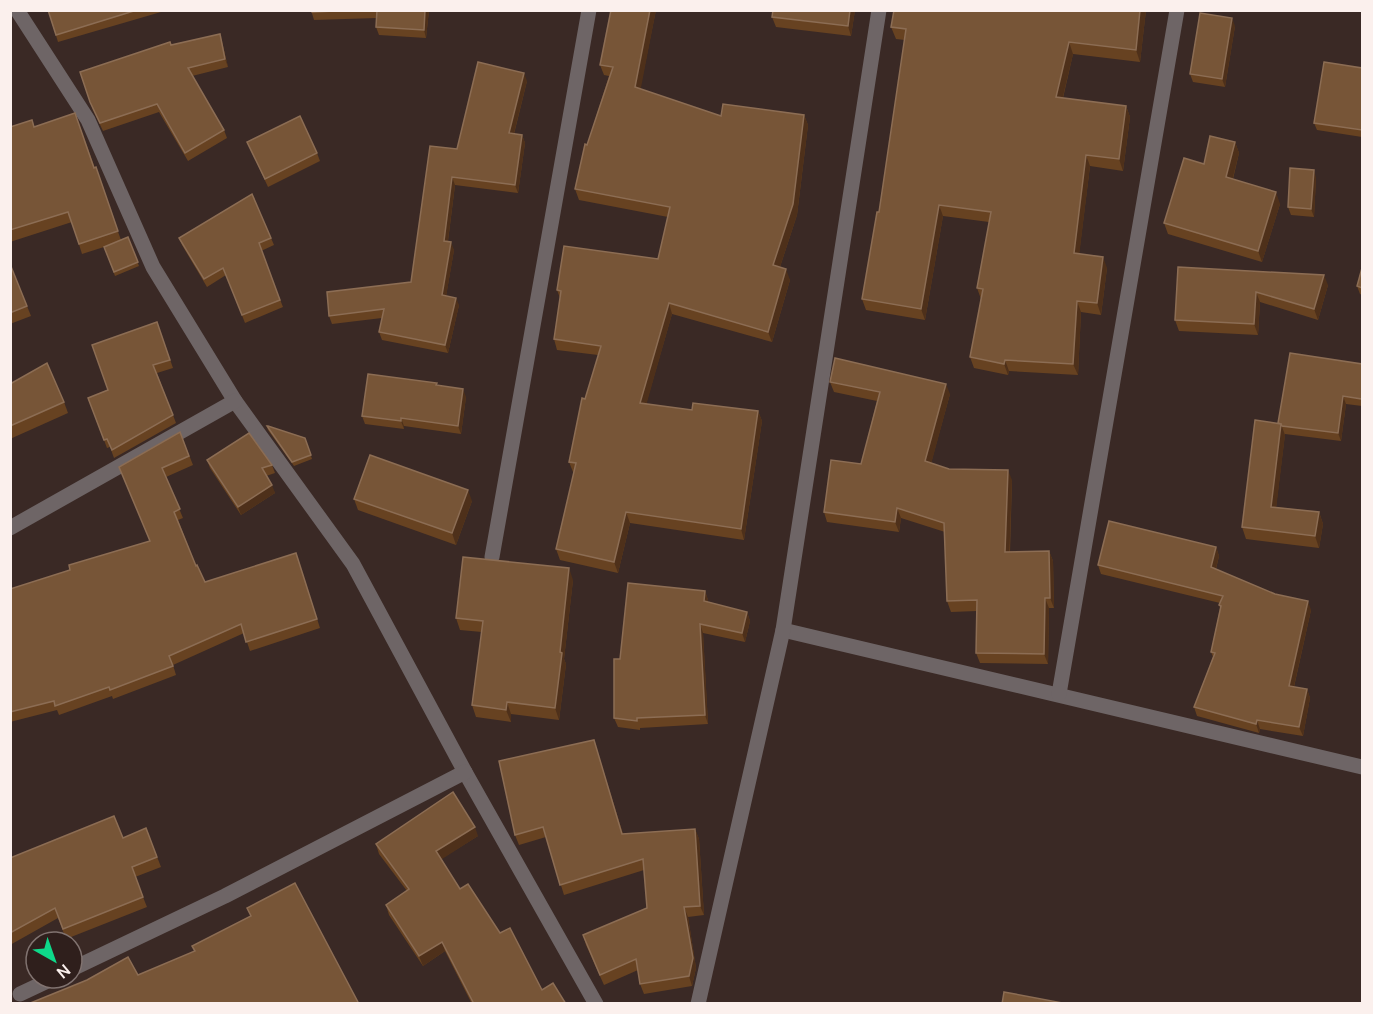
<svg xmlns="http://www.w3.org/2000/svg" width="1373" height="1014" viewBox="0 0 1373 1014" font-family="Manrope,sans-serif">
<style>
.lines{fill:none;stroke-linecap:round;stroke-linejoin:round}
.minor{stroke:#6e6566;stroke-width:15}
.wall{fill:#674221}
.shaded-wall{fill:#4e301a}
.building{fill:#775537;stroke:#8c6d54;stroke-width:1.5}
</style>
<rect width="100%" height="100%" fill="#3a2925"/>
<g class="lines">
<g class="minor">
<path d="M17,10L88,120L153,267L235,401L353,564L465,772L596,1004"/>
<path d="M10,528L235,401"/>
<path d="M492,557L589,10"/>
<path d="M783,630L1362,767"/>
<path d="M1059,694L1177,10"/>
<path d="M72,969L225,896L465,772"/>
<path d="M20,994L54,978"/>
<path d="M698,1004L783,630L879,10"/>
</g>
</g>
<g class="wall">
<path d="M48,10H160L161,12L58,42Z"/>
<path d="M311,10H429L426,38L379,35L376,27L377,18L314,20Z"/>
<path d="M611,10H656L640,89L721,116L804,115L808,125L797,215L780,267L790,280L772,342L672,314L646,404L692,410L758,411L762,421L744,540L630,523L618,573L560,560L556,549L574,473L573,472L569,462L598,355L557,350L554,339L560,298L557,290L658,259L668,217L579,200L575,189L587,145L609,76L604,75L600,65Z"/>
<path d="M855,10L851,36L776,27L772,17Z"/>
<path d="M1146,10L1140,62L1073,54L1063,98L1126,106L1130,117L1123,171L1090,166L1079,254L1107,268L1101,315L1081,312L1078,375L1009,371L1008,375L974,368L970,357L981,299L977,288L989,222L943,216L925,320L866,310L862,299L879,212L905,40L896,39L891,27Z"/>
<path d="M1235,26L1225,87L1193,82L1190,74Z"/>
<path d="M220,34L222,42L228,67L192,76L224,130L227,138L188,161L159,112L103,131L93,110L80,72L171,45Z"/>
<path d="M1362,68V137L1317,130L1314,123Z"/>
<path d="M527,81L514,134L522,135L525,143L518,193L455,185L448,241L454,250L446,296L459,305L448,353L382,340L379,332L382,318L332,324L329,316L411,282L457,149Z"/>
<path d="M75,113L121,240L128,237L139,266L115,276L104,247L82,254L72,222L10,242V127H35Z"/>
<path d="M247,142L317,153L320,161L268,187Z"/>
<path d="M1235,142L1239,153L1233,179L1280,204L1262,262L1168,234L1164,223L1204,164Z"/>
<path d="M1316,178L1314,217L1291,215L1288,207Z"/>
<path d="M179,238H271L274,245L261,251L283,307L245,323L226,275L207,287L182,245Z"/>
<path d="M10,264L31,316L10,324Z"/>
<path d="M1178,267L1328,285L1318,320L1260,302L1258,335L1179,331L1175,320Z"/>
<path d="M1362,268V295L1360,294L1357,286Z"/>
<path d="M157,322L173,368L157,373L176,423L114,458L110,447L107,448L88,398L108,390Z"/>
<path d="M1362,364V406L1346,404L1341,441L1285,434L1276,507L1319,512L1323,524L1319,548L1246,539L1242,527L1278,423Z"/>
<path d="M830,382L950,394L931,463L949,469L1012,480L1010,552L1049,551L1053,561L1054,608H1049L1048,664L980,663L976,653L977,611L951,612L947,601L945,532L901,518L899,532L827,522L824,512L861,464L877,401L834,392Z"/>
<path d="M10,384L64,402L68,413L10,439Z"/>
<path d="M438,386L466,397L461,434L404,426V429L365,424L362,416Z"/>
<path d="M267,426L305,438L312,459L294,466L268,430Z"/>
<path d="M180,432L193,465L166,477L183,518L178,520L196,566L205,582L299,562L320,628L250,651L244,633L173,665L176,675L113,699L112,696L59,715L57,710L10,722V589L70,570L150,541L119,467Z"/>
<path d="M207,460L272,465L275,473L266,476L275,493L241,515L210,468Z"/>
<path d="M354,499L472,501L456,545L358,510Z"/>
<path d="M1216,547L1219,556L1216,569L1311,610L1294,687L1307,689L1310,698L1303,736L1260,729L1259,733L1197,716L1194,707L1213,657L1211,652L1220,608L1219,605L1220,603L1101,574L1098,565Z"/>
<path d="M573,580L564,659L566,664L559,720L511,714V722L476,717L472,705L482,632L460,630L456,618Z"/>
<path d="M705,591L708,600V602L747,612L750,621L745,642L703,633L708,724L640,728V730L618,727L614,718L620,659Z"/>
<path d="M597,750L623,834L695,829L699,839L704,915L688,917L696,968L692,986L644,994L640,984L638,970L604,985L586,945L583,935L647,908L644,870L564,895L546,837L519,845L515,835Z"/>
<path d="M146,828L161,867L135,877L147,907L66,939L58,918L10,945V858L123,838Z"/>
<path d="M478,836L441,859L460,889L500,933L542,990L566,1004H472L445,951L423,966L389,915L386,905L407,891L379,854L376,844Z"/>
</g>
<g class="shaded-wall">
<path d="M425,10H429L426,38L424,30Z"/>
<path d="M650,10H656L639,98L635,87Z"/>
<path d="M850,10H855L851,36L848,26Z"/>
<path d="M1140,10H1146L1140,62L1136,50Z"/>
<path d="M1232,18L1235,26L1225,87L1222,79Z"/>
<path d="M220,34L222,42L228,67L225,59Z"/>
<path d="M1069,42L1073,54L1060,109L1056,97Z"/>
<path d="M524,73L527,81L512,141L509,133Z"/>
<path d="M1126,106L1130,117L1123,171L1119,159Z"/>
<path d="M804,115L808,125L797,215L777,276L773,265Z"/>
<path d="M522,135L525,143L518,193L515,185Z"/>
<path d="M1235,142L1239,153L1230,189L1226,177Z"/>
<path d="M1086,155L1090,166L1078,265L1074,253Z"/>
<path d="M1314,170L1316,178L1314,217L1311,209Z"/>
<path d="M452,177L455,185L447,248L444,241Z"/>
<path d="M1276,192L1280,204L1262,262L1258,251Z"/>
<path d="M939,205L943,216L925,320L921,309Z"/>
<path d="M451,242L454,250L445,303L442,295Z"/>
<path d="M1103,257L1107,268L1101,315L1097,303Z"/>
<path d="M786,269L790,280L772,342L768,332Z"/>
<path d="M1324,275L1328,285L1318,320L1314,309Z"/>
<path d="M1256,292L1260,302L1258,335L1254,324Z"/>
<path d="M456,298L459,305L448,353L445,345Z"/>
<path d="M1077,301L1081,312L1078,375L1073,364Z"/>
<path d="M669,303L672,314L644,413L640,403Z"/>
<path d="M1005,360L1009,371L1008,375L1004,364Z"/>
<path d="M946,384L950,394L929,472L925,461Z"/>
<path d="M463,389L466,397L461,434L458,426Z"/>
<path d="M1343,396L1346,404L1341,441L1338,433Z"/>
<path d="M758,411L762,421L744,540L741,529Z"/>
<path d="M401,418L404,426V429L401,421Z"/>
<path d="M1281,424L1285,435L1275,518L1271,507Z"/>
<path d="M1008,470L1012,480L1009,563L1005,552Z"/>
<path d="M272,485L275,493L241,515L238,507Z"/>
<path d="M468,490L472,501L456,545L452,533Z"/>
<path d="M897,508L901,518L899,532L895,522Z"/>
<path d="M626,512L630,523L618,573L614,562Z"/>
<path d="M1319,512L1323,524L1319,548L1315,536Z"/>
<path d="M1216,547L1219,556L1214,576L1211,567Z"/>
<path d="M1049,551L1053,561L1054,608L1050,598Z"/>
<path d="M569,568L573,580L564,659L566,664L559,720L555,708L560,652Z"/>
<path d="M705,591L708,600L707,611L704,601Z"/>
<path d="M1045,598L1049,608L1048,664L1044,654Z"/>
<path d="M1308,601L1311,610L1292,695L1289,686Z"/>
<path d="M747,612L750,621L745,642L742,633Z"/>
<path d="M700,624L703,633L708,724L705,715Z"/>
<path d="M1307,689L1310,698L1303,736L1299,727Z"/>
<path d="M507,702L511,714V722L506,710Z"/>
<path d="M1257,720L1260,729L1259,733L1256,724Z"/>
<path d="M594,740L597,750L626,844L622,834Z"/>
<path d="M475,827L478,836L439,861L436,851Z"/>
<path d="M695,829L699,839L704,915L700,906Z"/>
<path d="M684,907L688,917L696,968L692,986L689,976Z"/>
<path d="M442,942L445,951L423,966L419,956Z"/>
</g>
<g class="building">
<path d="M48,10H137L56,35Z"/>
<path d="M311,10H360L312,12Z"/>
<path d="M377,10H425L424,30L376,27Z"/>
<path d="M611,10H650L635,87L721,116L723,104L804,115L793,204L773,265L786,269L768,332L669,303L640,403L692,410L693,403L758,411L741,529L626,512L614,562L556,549L576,463L569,462L582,398L585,399L601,346L554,339L561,291L557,290L564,246L658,259L670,207L575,189L585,144L587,145L613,67L600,65Z"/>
<path d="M773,10H850L848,26L772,17Z"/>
<path d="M894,10H1140L1136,50L1069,42L1056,97L1126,106L1119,159L1086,155L1074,253L1103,257L1097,303L1077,301L1073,364L1005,360L1004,364L970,357L983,289L977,288L991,212L939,205L921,309L862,299L877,212H879L906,29L891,27Z"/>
<path d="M1200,13L1232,18L1222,79L1190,74Z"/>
<path d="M220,34L225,59L188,68L224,130L185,153L157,104L100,123L90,102L80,72L170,42L171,45Z"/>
<path d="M478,62L524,73L509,133L522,135L515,185L452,177L444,241L451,242L442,295L456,298L445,345L379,332L384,309L329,316L327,292L411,282L430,146L457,149Z"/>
<path d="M1324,62L1362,68V130L1314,123Z"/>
<path d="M75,113L94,168L96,167L118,231L79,244L68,212L10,230V127L32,120L34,127Z"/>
<path d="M300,116L317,153L265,179L247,142Z"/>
<path d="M1210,136L1235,142L1226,177L1276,192L1258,251L1164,223L1184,158L1204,164Z"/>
<path d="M1290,168L1314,170L1311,209L1288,207Z"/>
<path d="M252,194L271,238L259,243L280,300L242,315L223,268L204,279L179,238Z"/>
<path d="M128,237L138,262L114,272L104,247Z"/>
<path d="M10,264L27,306L10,313Z"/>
<path d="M1178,267L1324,275L1314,309L1256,292L1254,324L1175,320Z"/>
<path d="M1362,268V288L1357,286Z"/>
<path d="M157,322L170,360L153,365L173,415L112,450L107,439L104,440L88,398L108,390L92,345Z"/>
<path d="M1290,353L1362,364V399L1343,396L1338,433L1282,426L1281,424L1278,423Z"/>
<path d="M835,358L946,384L925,461L949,469L1008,470L1005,552L1049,551L1050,598H1045L1044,654L976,653L977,600L947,601L944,523L897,508L895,522L824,512L831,460L861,464L880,392L830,382Z"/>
<path d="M47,363L64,402L10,426V384Z"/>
<path d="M368,374L437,383L436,385L463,389L458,426L401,418V421L362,416Z"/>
<path d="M1255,420L1281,424L1271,507L1319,512L1315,536L1242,527Z"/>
<path d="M267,426H268L305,438L311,455L292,462Z"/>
<path d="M180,432L189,456L162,468L180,509L174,512L196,566L197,565L205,582L296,553L317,619L246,642L241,624L169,656L173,666L110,690L109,687L55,706L54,701L10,712V589L70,570L69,565L150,541L119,467Z"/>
<path d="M249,433L272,465L262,468L272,485L238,507L207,460Z"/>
<path d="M370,455L468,490L452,533L354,499Z"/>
<path d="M1109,521L1216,547L1211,567L1275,594L1308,601L1289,686L1307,689L1299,727L1257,720L1256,724L1194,707L1215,653L1211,652L1221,606L1219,605L1223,596L1098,565Z"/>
<path d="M463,557L569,568L560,652L562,653L555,708L507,702L506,710L472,705L483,621L456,618Z"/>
<path d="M628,583L705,591L704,601L747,612L742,633L700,624L705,715L637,718V721L614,718V659H620Z"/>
<path d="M594,740L622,834L695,829L700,906L684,907L693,958L689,976L640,984L636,959L600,975L583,935L647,908L643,859L560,885L543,827L515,835L499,761Z"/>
<path d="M453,792L475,827L436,851L460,889L468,884L500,933L510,928L542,990L553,983L566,1004H474L442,942L419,956L386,905L409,889L376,844Z"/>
<path d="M114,816L123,838L146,828L157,857L132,867L143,897L63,929L55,908L10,933V858Z"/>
<path d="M295,883L359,1004H28L87,980L128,957L138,975L195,951L192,946L251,916L247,908Z"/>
<path d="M1004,992L1063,1003V1004H1002Z"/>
</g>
<rect width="1373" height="1014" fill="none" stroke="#fbf0ed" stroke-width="24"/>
<g transform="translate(54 960) rotate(140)"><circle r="28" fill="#2f1f1c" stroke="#817370" stroke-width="1.5"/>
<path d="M0-4.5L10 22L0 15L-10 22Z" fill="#0ed98a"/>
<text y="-9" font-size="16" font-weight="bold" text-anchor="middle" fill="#fbf0ed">N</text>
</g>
</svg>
